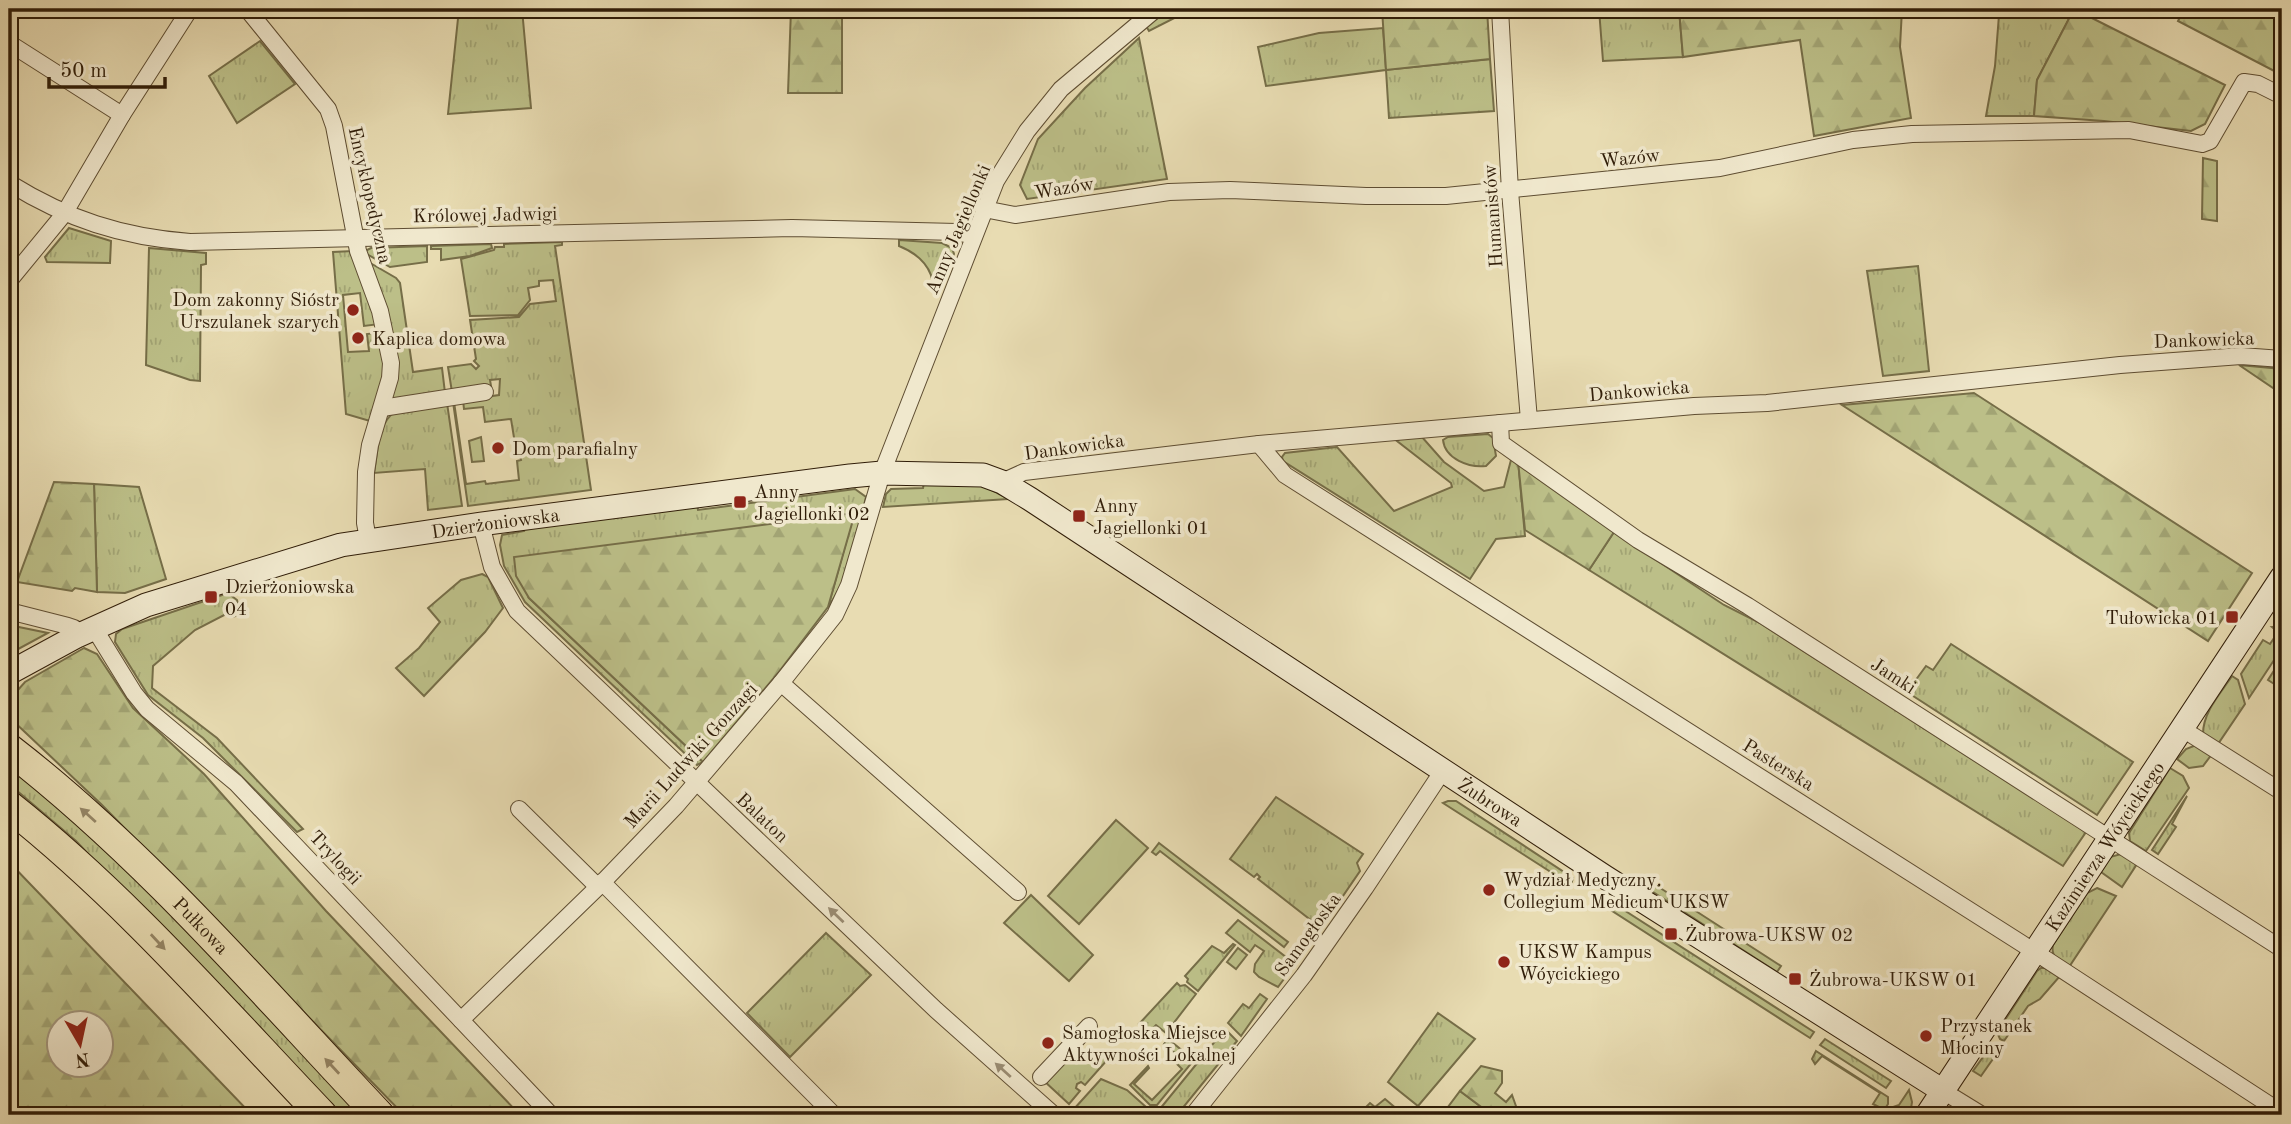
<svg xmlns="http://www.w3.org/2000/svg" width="2291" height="1124" viewBox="0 0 2291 1124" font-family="'Old Standard TT',serif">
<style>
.grass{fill:url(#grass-tufts);stroke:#766e48;stroke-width:2}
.forest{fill:url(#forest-firs);stroke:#766e48;stroke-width:2;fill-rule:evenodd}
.pitch{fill:#bcbf88;stroke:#766e48;stroke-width:2}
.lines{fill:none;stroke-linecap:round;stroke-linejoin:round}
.street-casing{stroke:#5e4d32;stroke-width:18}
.secondary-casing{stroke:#301d08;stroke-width:25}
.highway-casing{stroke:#301d08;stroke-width:32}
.street{stroke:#f0e8cd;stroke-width:16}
.secondary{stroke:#f0e8cd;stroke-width:23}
.highway{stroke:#e8dcb2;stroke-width:30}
.oneway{fill:#958666}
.oneway2{fill:#9a8d74}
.poi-dot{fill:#8f2418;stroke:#f0e8cd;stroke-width:2.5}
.labels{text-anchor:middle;stroke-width:7;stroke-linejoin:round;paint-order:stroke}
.street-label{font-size:19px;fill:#301d08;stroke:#f0e8cd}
.poi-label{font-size:19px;fill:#301d08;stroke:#f0e8cd;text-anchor:start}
</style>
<defs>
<pattern id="grass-tufts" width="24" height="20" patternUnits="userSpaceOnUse" patternTransform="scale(1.75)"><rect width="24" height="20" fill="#bcbf88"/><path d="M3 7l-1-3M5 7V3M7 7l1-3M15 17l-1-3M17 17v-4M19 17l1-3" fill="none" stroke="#a2a474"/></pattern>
<pattern id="forest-firs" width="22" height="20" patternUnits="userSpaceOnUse" patternTransform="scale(1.75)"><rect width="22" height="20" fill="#bcbf88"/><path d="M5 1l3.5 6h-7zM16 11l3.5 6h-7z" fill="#a2a474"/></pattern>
</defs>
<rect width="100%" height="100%" fill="#e8dcb2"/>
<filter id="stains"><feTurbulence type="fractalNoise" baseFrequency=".00286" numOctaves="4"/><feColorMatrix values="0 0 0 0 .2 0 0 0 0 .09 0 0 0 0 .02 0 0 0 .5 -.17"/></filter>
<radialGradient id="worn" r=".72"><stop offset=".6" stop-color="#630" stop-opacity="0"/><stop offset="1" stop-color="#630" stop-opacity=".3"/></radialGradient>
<g class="grass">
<path d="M459,9H522L531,108L448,114Z"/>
<path d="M1167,9H1192L1149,31L1146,26L1148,23Z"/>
<path d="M1599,9H1679L1683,57L1603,61Z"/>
<path d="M2009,9H2074L2037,80L2034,116H1986L1995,66L1999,15L2007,17Z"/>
<path d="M1383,28L1386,70L1490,59L1494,111L1389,118L1386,70L1266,86L1258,47L1319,33Z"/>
<path d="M1139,38L1167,179L1027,199L1020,185L1038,139L1085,88Z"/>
<path d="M260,41L295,84L237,123L209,76Z"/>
<path d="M69,228L111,241L110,263L47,262L45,257Z"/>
<path d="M899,240L942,243L952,248L954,254L937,293L933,292C935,269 919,254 899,246Z"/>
<path d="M562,242V245L555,246L591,490L468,506L453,402H454L466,484L485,481L486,484L519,480L517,461L521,460L520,456H517L511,419L485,422L483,407L464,409L463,400L499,395L500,379L490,380L491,386L452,392L448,367L471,364L476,369L479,366L474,361L476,359L470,320L519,317L530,304L556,301L553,280L539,281V286L528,288L530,300L518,315L470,316L461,259L494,250L495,247H504V244Z"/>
<path d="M491,244L492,248L470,256L441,260V249H431V246Z"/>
<path d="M427,246V262L390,267L363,252L371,248Z"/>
<path d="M149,248L206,253V264L201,265L200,381L190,380L146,365Z"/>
<path d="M353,251L380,324L364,326L360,293L343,295L348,352L369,351L367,334L382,332L387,363L370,421L346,414L333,252Z"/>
<path d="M372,264L396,278L400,283L413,372L442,368L445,393L391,400L367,266Z"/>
<path d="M1918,266L1929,371L1883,376L1867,271Z"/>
<path d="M447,403L462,506L428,510L425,469L374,473C378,453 377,423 395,412Z"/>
<path d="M1488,434L1493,438L1496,456L1486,466C1469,468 1445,459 1443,440L1448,437Z"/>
<path d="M481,437L484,461L472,462L469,441Z"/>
<path d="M1403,437H1422L1444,462L1484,491L1504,487L1512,456L1518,461L1525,536L1496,539L1470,579L1283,461L1282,457L1285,453L1337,447L1394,511L1452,487L1451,483L1397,441Z"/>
<path d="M924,483L982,485L1009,499L883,507L886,494L891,489L923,488Z"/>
<path d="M94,484L139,487L166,579L125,593L97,592Z"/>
<path d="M855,489L866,497C857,534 851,576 828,607L854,514L529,598L703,762L697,765L525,602L504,566L500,545L502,535L524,531L523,526L697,504L698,510Z"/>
<path d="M1614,532L1724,605L1760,623L2086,832L2063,866L1589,570Z"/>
<path d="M482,574L488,577L503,608L485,632L424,696L396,668L419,648L440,622L428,608L461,580Z"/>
<path d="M228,593L237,600L240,615L232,617L228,613L195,630L153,666L152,688L217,738L303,829L297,832L203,738L148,695L115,642L116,634L122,629Z"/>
<path d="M2282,626V648L2249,698L2241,674L2263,640L2270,644L2278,632L2272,627Z"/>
<path d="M1951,644L2133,762L2097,815L1907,692L1926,666L1933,670Z"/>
<path d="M2232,676L2238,680L2245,704L2218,744L2203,734C2203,712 2220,694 2232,676Z"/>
<path d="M2196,745L2212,754L2203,766L2189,768L2177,759L2186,749Z"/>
<path d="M9,760L108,847L366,1115H334L76,841L9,784Z"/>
<path d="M2170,768L2183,776L2189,788L2146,851L2130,841L2129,833Z"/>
<path d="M2187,796L2172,824L2176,827L2158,854L2152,850Z"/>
<path d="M1276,797L1363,854L1357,863L1360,871L1321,928L1258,879L1260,877L1257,874L1254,877L1230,859Z"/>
<path d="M1448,801H1456L1573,878L1571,885L1443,803Z"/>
<path d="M2121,854L2137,864L2122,887L2101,872L2110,857Z"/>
<path d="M1654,884L1781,966L1777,972L1650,890Z"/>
<path d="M2097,888L2116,896L2069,967C2060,961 2050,957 2053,945L2087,893Z"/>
<path d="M1612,905H1616L1814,1032L1810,1038L1606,907Z"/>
<path d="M1238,920L1295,964L1278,987L1259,977L1254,972L1255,964L1264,951L1255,945L1250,952L1226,933Z"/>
<path d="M826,933L871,975L790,1057L747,1013Z"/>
<path d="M1233,944L1235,945L1198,991L1187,982L1188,979L1185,976L1212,946L1224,953Z"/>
<path d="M1238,948L1247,955L1236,969L1227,962Z"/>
<path d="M2041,968H2047L2060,976L2040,999L2028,1006L2004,1041L2000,1039L1997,1032L2037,971Z"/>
<path d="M1177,983L1180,986L1185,985L1196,994L1166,1033L1156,1025L1149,1032L1139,1024Z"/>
<path d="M1260,994L1267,999L1241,1036L1228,1023L1243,1004L1249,1008Z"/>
<path d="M1438,1013L1475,1039L1418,1106L1388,1082Z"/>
<path d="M1225,1029L1237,1041L1177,1115H1081L1074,1109L1101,1079L1127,1090L1155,1115Z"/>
<path d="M1168,1039L1194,1060L1157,1105H1150L1130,1085L1148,1066L1149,1068L1134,1084L1152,1100L1182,1069L1172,1059L1176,1054L1164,1044Z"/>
<path d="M1825,1039L1891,1081L1886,1088L1820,1045Z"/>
<path d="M1076,1051L1092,1061L1101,1052L1108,1059L1085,1085L1081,1082L1077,1084L1076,1088L1080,1091L1069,1104L1043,1080Z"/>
<path d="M1816,1051L1888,1097V1104L1881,1115L1883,1109L1873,1104L1880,1093L1822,1056L1815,1064L1812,1059Z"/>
<path d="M1986,1053L1995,1056L1981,1076L1973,1071Z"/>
<path d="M1909,1090L1912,1102L1910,1115H1886L1890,1108L1899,1105Z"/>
<path d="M1460,1091L1492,1115H1442Z"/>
<path d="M1385,1099L1404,1115H1358L1370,1103L1375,1107Z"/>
</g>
<g class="forest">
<path d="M791,9H842V93H788Z"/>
<path d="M1382,9H1487L1490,59L1386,70Z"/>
<path d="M1679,9H1902L1900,47L1911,118L1814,136L1800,40L1683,57Z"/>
<path d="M2074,9L2225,85L2205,124L2191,131L2104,121L2034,116L2037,80Z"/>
<path d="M2184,9H2282V75L2178,21Z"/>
<path d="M2203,158L2217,161V221L2202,219Z"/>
<path d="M2239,365L2282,369V394Z"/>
<path d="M1974,393L2252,573L2208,641L1842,405Z"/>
<path d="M1518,461L1614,532L1589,570L1525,530Z"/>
<path d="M54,482L94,484L97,592L75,588L72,591L17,582Z"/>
<path d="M855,513L828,607L778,673L703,762L529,598L516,576L514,557Z"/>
<path d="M9,625L48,633L9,654Z"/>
<path d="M84,648L97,654L133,708L204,774L326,911L520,1115H404L102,805L9,717V700L25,682Z"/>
<path d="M2282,658V689L2268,680Z"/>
<path d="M9,862L252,1115H9ZM60,1023H102V1064H60Z"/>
<path d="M1481,1066L1502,1071V1083L1495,1093L1506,1102L1512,1095L1517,1109L1511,1115H1492L1460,1091Z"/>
</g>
<g class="pitch">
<path d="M1116,820L1148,848L1079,924L1048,896Z"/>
<path d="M1159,843L1288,942L1284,947L1160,851L1156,855L1152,852Z"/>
<path d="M1031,895L1093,955L1069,981L1004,923Z"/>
</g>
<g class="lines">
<g class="street-casing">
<g id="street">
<path d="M247,9L328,109L334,126L358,251L380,311L391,363L390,378L370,445L366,472L365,523L368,539"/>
<path d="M1500,9L1510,191L1529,420"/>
<path d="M9,43L122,115"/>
<path d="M9,183C67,219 122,237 190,242L792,228L957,232L974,236"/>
<path d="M984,209L1015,215L1169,192L1230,190L1366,196H1446L1720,168L1853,140L1912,134L2129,130L2202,144L2210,141L2244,82L2258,84L2282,96"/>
<path d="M9,281L64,214L122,115L190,9"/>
<path d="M382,408L485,392"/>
<path d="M1500,423L1501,443L1638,540L1748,606L2282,949"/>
<path d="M1259,444L1285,475L2021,943L2282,1113"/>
<path d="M1002,482L1024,472L1259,444L1694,406L1767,403L2120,365L2241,356L2282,359"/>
<path d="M481,524L492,567L517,611L936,1010L1054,1115"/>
<path d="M9,611L68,626L74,628L77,636"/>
<path d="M94,628L134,693L147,709L236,783L551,1115"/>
<path d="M781,683L1018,892"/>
<path d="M2181,728L2282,792"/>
<path d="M519,809L598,887"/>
<path d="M602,882L834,1115"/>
<path d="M461,1020L598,887L676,806L781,683L835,615L849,585L882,473L996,181L1027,131L1061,89L1156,9"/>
<path d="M1041,1077L1089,1026"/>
<path d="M1943,1091L1982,1115"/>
<path d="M1193,1115L1304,975L1365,888L1444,769"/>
</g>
</g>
<g class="secondary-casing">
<g id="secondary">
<path id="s1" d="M9,673L77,636L146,605L341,545L481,524L850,476L882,473L983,475L1002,482L1030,499L1605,877L1943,1091"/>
<path id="s2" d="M1927,1115L2282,577"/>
</g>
</g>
<g class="highway-casing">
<g id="highway">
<path id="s3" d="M9,749C145,854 261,990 379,1115"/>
<path d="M9,806C124,897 221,1009 322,1115"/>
</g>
</g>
<use href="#street" class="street"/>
<use href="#secondary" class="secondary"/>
<use href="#highway" class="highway"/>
</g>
<defs><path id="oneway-solid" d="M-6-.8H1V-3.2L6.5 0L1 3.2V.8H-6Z" transform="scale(1.75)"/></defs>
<g class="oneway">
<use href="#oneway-solid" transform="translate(88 815) rotate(-138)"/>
<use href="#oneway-solid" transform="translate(158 942) rotate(47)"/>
<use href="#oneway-solid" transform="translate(332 1066) rotate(-133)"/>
</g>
<g class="oneway2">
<use href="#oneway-solid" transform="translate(836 915) rotate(-136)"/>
<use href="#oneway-solid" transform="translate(1003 1070) rotate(-138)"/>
</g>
<g class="poi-dot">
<circle cx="353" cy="310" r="7"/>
<circle cx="358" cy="338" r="7"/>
<circle cx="498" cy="448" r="7"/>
<rect x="733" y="495" width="14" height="14" rx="3.5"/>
<rect x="1072" y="509" width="14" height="14" rx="3.5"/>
<rect x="204" y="590" width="14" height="14" rx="3.5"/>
<rect x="2225" y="610" width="14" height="14" rx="3.5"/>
<circle cx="1489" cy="890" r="7"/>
<rect x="1664" y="927" width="14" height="14" rx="3.5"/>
<circle cx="1504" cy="962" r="7"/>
<rect x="1788" y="972" width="14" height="14" rx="3.5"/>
<circle cx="1926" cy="1036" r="7"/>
<circle cx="1048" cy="1043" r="7"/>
</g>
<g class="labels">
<g class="street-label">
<text transform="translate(1630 157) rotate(-6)" y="7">Wazów</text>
<text transform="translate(1064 187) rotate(-9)" y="7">Wazów</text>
<text transform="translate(371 195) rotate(77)" y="7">Encyklopedyczna</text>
<text transform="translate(485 214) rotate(-1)" y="7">Królowej Jadwigi</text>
<text transform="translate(1492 216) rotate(-94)" y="7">Humanistów</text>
<text transform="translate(957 229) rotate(-67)" y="7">Anny Jagiellonki</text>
<text transform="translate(2204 339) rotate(-2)" y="7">Dankowicka</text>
<text transform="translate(1639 390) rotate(-5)" y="7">Dankowicka</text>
<text transform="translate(1074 446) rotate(-8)" y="7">Dankowicka</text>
<text dy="7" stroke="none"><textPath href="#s1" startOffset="513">Dzierżoniowska</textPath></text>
<text transform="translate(1894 675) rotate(33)" y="7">Jamki</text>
<text transform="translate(690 755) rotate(-48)" y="7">Marii Ludwiki Gonzagi</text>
<text transform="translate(1779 764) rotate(32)" y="7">Pasterska</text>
<text dy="7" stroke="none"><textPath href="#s1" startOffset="1608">Żubrowa</textPath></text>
<text transform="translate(763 817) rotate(43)" y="7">Balaton</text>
<text dy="7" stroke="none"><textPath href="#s2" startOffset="322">Kazimierza Wóycickiego</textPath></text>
<text transform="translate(336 857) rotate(47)" y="7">Trylogii</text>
<text dy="7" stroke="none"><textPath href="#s3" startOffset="261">Pułkowa</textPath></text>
<text transform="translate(1307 934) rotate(-54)" y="7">Samogłoska</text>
</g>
<g class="poi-label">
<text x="339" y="306" text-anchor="end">Dom zakonny Sióstr<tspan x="339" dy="22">Urszulanek szarych</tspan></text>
<text x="372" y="345">Kaplica domowa</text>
<text x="512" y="455">Dom parafialny</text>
<text x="754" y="498">Anny<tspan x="754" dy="22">Jagiellonki 02</tspan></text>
<text x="1093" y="512">Anny<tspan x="1093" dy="22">Jagiellonki 01</tspan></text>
<text x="225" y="593">Dzierżoniowska<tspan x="225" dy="22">04</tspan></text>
<text x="2218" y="624" text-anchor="end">Tułowicka 01</text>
<text x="1503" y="886">Wydział Medyczny.<tspan x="1503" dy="22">Collegium Medicum UKSW</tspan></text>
<text x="1685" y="941">Żubrowa-UKSW 02</text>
<text x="1518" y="958">UKSW Kampus<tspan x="1518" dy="22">Wóycickiego</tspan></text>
<text x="1809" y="986">Żubrowa-UKSW 01</text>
<text x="1940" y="1032">Przystanek<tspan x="1940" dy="22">Młociny</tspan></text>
<text x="1062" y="1039">Samogłoska Miejsce<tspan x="1062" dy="22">Aktywności Lokalnej</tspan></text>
</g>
</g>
<rect width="2291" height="1124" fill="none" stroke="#e8dcb2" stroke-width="35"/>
<rect x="10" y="10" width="2270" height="1103" fill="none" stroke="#301d08" stroke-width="3.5"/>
<rect x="18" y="18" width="2256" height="1089" fill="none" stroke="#301d08" stroke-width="2"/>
<g transform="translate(80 1044) rotate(171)"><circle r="33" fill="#f0e8cd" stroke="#a3977e" stroke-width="2"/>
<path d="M0-5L12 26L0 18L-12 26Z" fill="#8f2418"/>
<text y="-10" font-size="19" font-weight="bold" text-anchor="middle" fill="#301d08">N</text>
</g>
<path d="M49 77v10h116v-10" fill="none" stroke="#301d08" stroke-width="3.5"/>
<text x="60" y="77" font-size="21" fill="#301d08" stroke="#f0e8cd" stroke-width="5" paint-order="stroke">50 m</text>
<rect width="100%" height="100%" filter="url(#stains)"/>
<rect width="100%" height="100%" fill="url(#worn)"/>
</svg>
